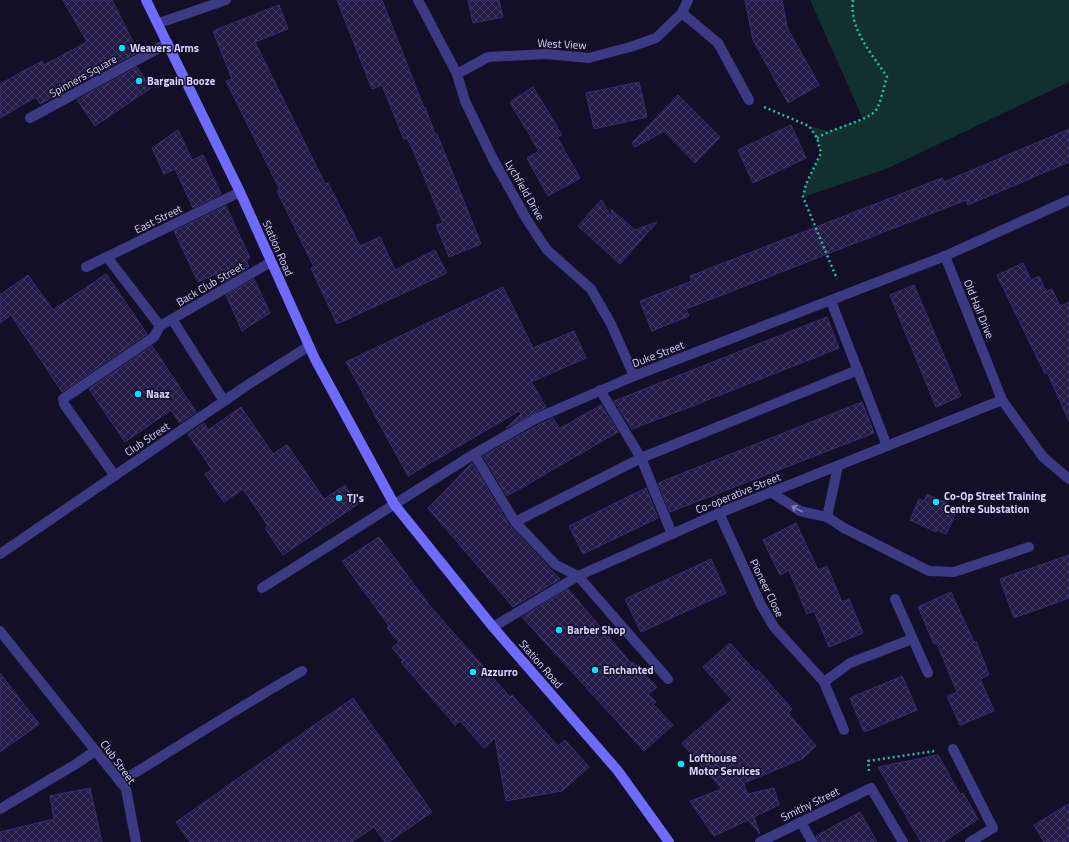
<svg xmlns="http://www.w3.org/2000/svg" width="1069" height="842" viewBox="0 0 1069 842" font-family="'Titillium Web',sans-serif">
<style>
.green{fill:#12302f}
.building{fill:url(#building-cross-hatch);stroke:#3b2d73}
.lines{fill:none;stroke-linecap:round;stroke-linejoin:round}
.path{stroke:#2fb8b0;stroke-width:2.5;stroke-dasharray:2 3;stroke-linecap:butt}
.lane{stroke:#3d3a85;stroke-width:10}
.street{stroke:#3d3a85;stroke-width:10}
.secondary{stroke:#6f6bff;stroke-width:10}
.oneway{stroke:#837fbc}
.poi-dot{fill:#00e5ff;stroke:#130f26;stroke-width:1.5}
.labels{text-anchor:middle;stroke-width:3;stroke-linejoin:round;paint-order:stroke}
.street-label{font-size:11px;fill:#d9d4ff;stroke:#130f26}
.poi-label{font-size:11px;font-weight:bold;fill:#d9d4ff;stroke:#130f26;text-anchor:start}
</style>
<defs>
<pattern id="building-cross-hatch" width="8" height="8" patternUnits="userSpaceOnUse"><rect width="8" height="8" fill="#241b47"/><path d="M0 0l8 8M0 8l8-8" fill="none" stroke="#433b63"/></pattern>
</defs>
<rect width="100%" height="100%" fill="#130f26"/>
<path class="green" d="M810,0H1069V82L886,169L803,197L806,184L821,153L817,138L809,126L828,131L863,119Z"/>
<g class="building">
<path d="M63,0H112L138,52L40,104L36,97L0,118V84L42,61L44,65L87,42Z"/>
<path d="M337,0H382L424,108L425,107L435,134H437L481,244L449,257L436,225L443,223L416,157L407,138L404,139L382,85L372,89Z"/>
<path d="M468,0H499L503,17L473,23Z"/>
<path d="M745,0H782L787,27L819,85L788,103L753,40Z"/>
<path d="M279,5L288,29L255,42L325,184L328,183L360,246L380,237L395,270L435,250L447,273L337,324L311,268L314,267L277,191L280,190L226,81L232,79L213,31Z"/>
<path d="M137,67L151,88L95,126L77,100Z"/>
<path d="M639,82L647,117L594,129L586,93Z"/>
<path d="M533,87L562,135L557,137L580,178L548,196L527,158L539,151L510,102Z"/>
<path d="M678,95L720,137L695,163L664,131L635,147L632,143Z"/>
<path d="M791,125L806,158L753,183L738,150Z"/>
<path d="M1069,129V162L968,205L966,200L686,309L689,316L652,331L640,301L692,281L690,276L942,178L944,182Z"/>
<path d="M178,130L192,160L203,155L221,194L193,208L175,169L164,174L152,148Z"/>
<path d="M601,200L613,219L611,209L635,230L657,222L620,264L578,226Z"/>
<path d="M226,206L250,258L246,260L249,267L221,284L216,274L198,282L174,231Z"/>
<path d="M1023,263L1031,280L1039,276L1046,292L1052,289L1060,306L1069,302V421L1047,372L1045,374L997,275Z"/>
<path d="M106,274L147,334L62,392L11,315L0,323V295L28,275L53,310Z"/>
<path d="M254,279L270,313L242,331L226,295Z"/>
<path d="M914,285L961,396L936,407L890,295Z"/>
<path d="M503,287L533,348L574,331L586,358L531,382L546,407L506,428L521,414L519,411L408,476L346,362Z"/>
<path d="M827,317L839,348L695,405L632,429L614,401Z"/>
<path d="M152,346L196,412L180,423L171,410L125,442L89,389Z"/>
<path d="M862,402L874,433L670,512L658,483Z"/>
<path d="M601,405L618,432L507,496L483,456L538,425L553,418L559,429Z"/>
<path d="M241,407L273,454L287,445L324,499L345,485L358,504L283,555L265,528L268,526L243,489L224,502L205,474L212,470L188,434L204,423L208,430Z"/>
<path d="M472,463L509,525L560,579L513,607L428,508Z"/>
<path d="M646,488L658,518L583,554L569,526Z"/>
<path d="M927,494L947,503L944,510L955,515L946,534L937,530L936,532L910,520L919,499L924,501Z"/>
<path d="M796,523L818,570L827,566L842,602L849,599L863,633L829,647L814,611L807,614L789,570L780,575L763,540Z"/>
<path d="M379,537L430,606L510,697L512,695L558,746L565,740L589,767L562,791L506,801L495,738L484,748L460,721L455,725L401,662L403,660L392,648L399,642L387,628L389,626L342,561Z"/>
<path d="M1069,555V598L1014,618L1000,579Z"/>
<path d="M711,559L726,593L641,632L625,599Z"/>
<path d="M568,589L631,663L633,662L657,687L648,694L656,702L653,704L673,725L644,751L522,617Z"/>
<path d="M951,592L974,642L976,641L989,675L980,679L994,711L960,725L947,696L957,692L937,643L934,644L918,607Z"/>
<path d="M730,643L756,672L758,670L792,709L788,713L816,746L802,759L744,783L747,794L774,788L779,805L754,817L760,834L748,820L714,836L690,801L722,789L682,743L732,700L703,667Z"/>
<path d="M0,673L39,724L0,752Z"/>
<path d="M902,676L917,710L864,732L850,698Z"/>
<path d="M353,698L432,812L389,842H385L374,827L352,842H190L176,822Z"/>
<path d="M938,755L960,794L963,793L978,819L943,842H921L878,767Z"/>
<path d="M90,788L102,842H0V832L54,819L50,796Z"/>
<path d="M1069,804V842H1044L1034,825Z"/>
<path d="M860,812L877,842H818L816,836Z"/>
</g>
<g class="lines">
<g class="path">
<path d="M764,107L809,126L817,138L821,153L806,184L803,197L837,279"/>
<path d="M817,138C832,128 868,121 876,110C881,103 884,85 887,77C872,53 849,30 853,0"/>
<path d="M869,771L868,761L935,751"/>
</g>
<g class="lane">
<path d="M107,257L160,326L154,337L63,399L64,404L115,476"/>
<path d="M831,301L887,446"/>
<path d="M172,319L224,401"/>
<path d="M600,390L641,458L672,534"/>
<path d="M474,454L515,522L556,565L578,576L668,679"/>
<path d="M771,492L800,511L827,517L844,528L929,571L954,572L1029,547"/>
<path d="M827,517L838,466"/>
<path d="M515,522L641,458L858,370"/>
<path d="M953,749L993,828L970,842"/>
<path d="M120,782C181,745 241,706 302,671"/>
<path d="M0,809L76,764L95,751"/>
<path d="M801,822L812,842"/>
</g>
<g class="street">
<path d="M418,0L457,74L465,101L493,159L527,220L547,250L591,289L611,324L634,376"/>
<path d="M682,13L718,43L749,100"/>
<path d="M159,23L226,0"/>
<path d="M457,74L488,57L546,54L589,58L630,47L656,38L682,13L688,0"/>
<path d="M30,118L168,43"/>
<path d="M945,256L1002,400L1043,457L1069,479"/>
<path d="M86,267L240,192"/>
<path d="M160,326L271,262"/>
<path d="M719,513L761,605L774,627L824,682L844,730"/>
<path d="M0,554L249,384L309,346"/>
<path d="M262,588L474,454L535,419L634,376L945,256L1069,200"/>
<path d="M895,599L928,673"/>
<path d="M493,627L578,576L719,513L1002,400"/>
<path d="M0,631L126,789L136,842"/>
<path d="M824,682L850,663L912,639"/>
<path d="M760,842L871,788L903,842"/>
</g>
<path class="secondary" d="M146,0L240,192L315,359L394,504L493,627L618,771L669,842"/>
</g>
<defs><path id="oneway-shaft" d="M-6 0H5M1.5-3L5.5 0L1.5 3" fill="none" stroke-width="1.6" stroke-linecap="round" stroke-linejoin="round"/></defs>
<use class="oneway" href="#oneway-shaft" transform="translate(797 509) rotate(-152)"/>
<g class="poi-dot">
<circle cx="122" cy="48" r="4"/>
<circle cx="139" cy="81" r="4"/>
<circle cx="138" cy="394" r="4"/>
<circle cx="339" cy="498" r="4"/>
<circle cx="936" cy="502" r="4"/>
<circle cx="559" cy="630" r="4"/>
<circle cx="595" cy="670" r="4"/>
<circle cx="473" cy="672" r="4"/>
<circle cx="681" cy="764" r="4"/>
</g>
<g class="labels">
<g class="street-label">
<text transform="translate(562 44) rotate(3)" y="4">West View</text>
<text transform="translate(83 76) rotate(-29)" y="4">Spinners Square</text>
<text transform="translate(525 190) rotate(60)" y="4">Lychfield Drive</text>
<text transform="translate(158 219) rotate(-26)" y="4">East Street</text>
<text transform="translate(278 248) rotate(66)" y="4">Station Road</text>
<text transform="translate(210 284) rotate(-30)" y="4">Back Club Street</text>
<text transform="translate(979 309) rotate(68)" y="4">Old Hall Drive</text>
<text transform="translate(658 354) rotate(-21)" y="4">Duke Street</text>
<text transform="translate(147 439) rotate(-34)" y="4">Club Street</text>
<text transform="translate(738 493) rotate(-22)" y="4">Co-operative Street</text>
<text transform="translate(767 588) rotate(64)" y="4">Pioneer Close</text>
<text transform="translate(541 664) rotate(49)" y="4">Station Road</text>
<text transform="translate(118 762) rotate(54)" y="4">Club Street</text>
<text transform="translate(810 804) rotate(-26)" y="4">Smithy Street</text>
</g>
<g class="poi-label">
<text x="130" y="52">Weavers Arms</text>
<text x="147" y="85">Bargain Booze</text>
<text x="146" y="398">Naaz</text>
<text x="944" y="500">Co-Op Street Training<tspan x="944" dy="13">Centre Substation</tspan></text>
<text x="347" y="502">TJ's</text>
<text x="567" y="634">Barber Shop</text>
<text x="603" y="674">Enchanted</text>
<text x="481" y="676">Azzurro</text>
<text x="689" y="762">Lofthouse<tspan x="689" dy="13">Motor Services</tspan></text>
</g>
</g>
</svg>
